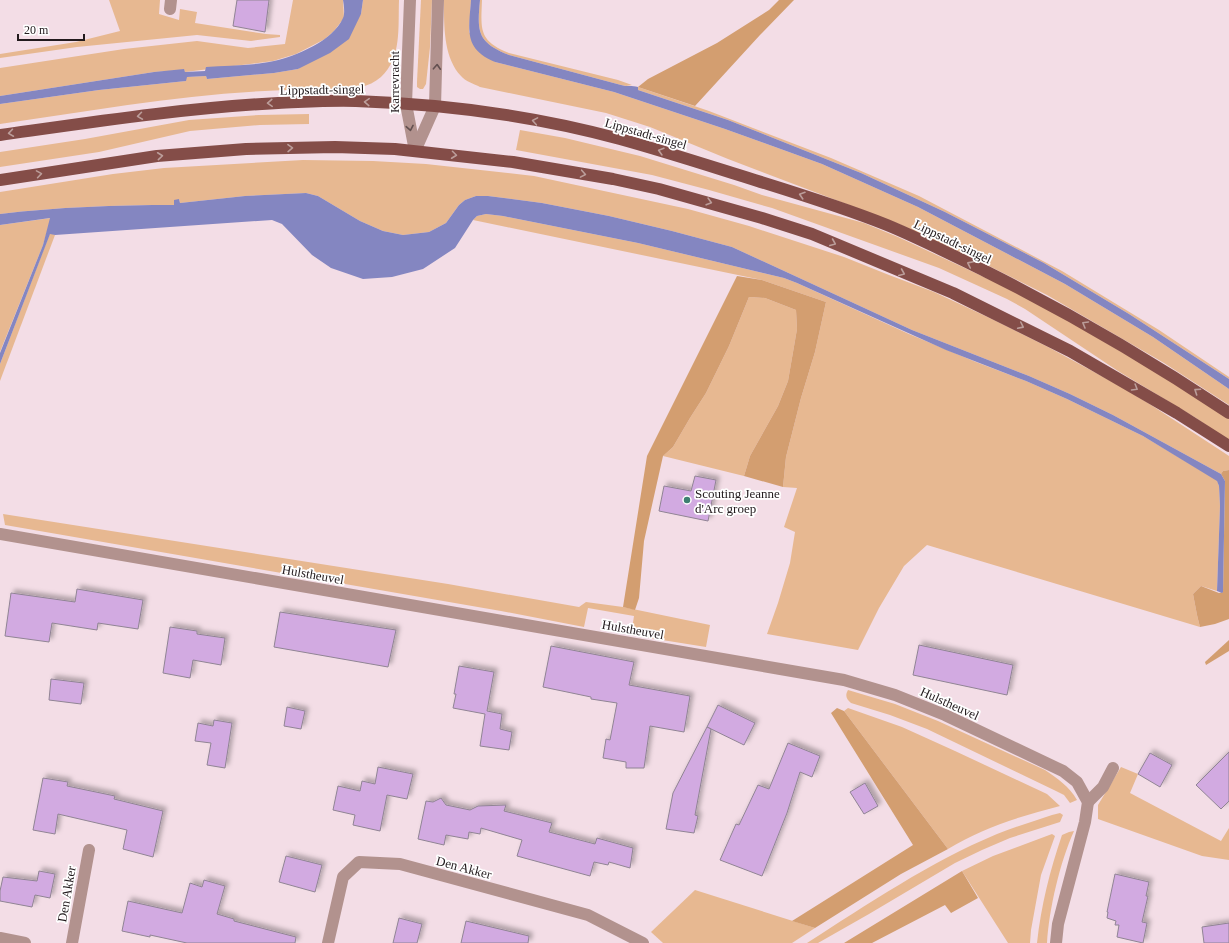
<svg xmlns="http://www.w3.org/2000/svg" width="1229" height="943" viewBox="0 0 1229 943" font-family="'Times New Roman',serif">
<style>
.green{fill:#e7b891}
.forest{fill:#d39e70}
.water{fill:#8486c1}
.building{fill:#d2aae1;stroke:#908494;filter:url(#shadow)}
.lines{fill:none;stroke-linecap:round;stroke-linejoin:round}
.minor{stroke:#b2928e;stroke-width:12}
.major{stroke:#844d48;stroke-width:12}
.oneway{stroke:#635050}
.oneway2{stroke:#bb9d9a}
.poi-dot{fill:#3d7f71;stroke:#fff;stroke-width:1.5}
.labels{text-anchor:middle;stroke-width:3.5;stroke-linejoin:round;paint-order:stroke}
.street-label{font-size:13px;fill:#221a1d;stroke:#fff}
.poi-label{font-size:13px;fill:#221a1d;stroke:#fff;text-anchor:start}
</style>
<defs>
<filter id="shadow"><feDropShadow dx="3.5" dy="-3.5" stdDeviation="2" flood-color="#0004"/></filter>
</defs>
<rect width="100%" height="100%" fill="#f3dde6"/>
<g class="green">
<path d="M109,0H160L159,14L179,20L180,9L197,12L195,23L266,34L280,35V37L251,41L197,35L77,47L0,58V54L76,42L120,31Z"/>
<path d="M293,0H343L344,18L334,31L325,39L296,54L273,61L185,72L184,70L154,72L0,96V68L124,49L197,41L248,48L285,44Z"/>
<path d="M363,0H399C398,26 402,58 381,77C364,92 340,89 320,89C309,89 297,89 286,90C190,93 95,110 0,124V104L99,90L186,81V77L206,76L207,79L274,73L298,69L361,14Z"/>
<path d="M421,0H432L430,47L426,84L423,89H420L417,87V82Z"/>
<path d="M444,0H471L469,32L495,62L614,92L725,129L822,164L918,207L1065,284L1153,337L1229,389V405L1164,363L1047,295L975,259L899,224L728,159L650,127L606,113L480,87C474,84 465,81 461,76C443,57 444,24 444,0Z"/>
<path d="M480,0H482C481,29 478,41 509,53L618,80L632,85L626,86L621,85L509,55C477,42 477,32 480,0Z"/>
<path d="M638,87L709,111L831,158L919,196L1062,271L1159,330L1229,377V379L1129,314L1044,263L945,212L861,173L728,120L638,90Z"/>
<path d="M309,114V124L260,125L190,131L99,152L0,167V152L85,139L189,120L259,115Z"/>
<path d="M520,130L565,138L640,156L734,185L762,195L864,223L898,237L1012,290L1074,324L1146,366L1229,419V441L1196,418L1118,371L1025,309L1007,299L939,268L772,208L709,190L652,175L516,150Z"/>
<path d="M303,160L373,161L426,164L534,176L688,209L749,226L844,257L889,275L934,292L994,320L1048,347L1120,386L1148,403L1223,452L1229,456V470L1223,471L1221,474L1113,415L1070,394L1029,376L912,330L732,247L672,231L609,216L542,203L488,196H476L465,200L459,205L446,223L429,232L403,235L383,231L360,221L318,196L306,193L245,196L180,203L179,199L175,205C116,205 58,207 0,214V192L113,174L164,168Z"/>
<path d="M486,214L503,216L638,243L784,278L797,283L909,334L976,362L1026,381L1067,399L1143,436L1217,480L1219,486L1220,506L1217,591L1201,586L1193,594L1197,615L1200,627L927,545L904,566L879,608L858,650L767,634L778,603L790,563L795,532L784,527L797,488L783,487L786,457L801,398L815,352L826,302L762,280L473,220L477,216Z"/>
<path d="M51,218L43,245L0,352V225Z"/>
<path d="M50,233L55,235L0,381V364Z"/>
<path d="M749,297L765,298L796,310L797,329L788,381L778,406L750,456L744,476L663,456L673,447L690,418L706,393L729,346Z"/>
<path d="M3,514L448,584L579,607L586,602L623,607L710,625L706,647L631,635L634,616L588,608L584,627L501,611L5,525Z"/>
<path d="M848,690L895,704L938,721L1045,770C1058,779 1069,786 1077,800L1070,803L1064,795L1056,791L927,729L890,715L851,703C846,699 845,695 848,690Z"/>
<path d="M848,708L902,727L955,751L1047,794L1060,806C1021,816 982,828 948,849L844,711Z"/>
<path d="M1121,767L1138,774L1130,793L1221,841L1229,828V860L1202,856L1098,819V805Z"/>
<path d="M1060,813L1063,815L1060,822L1010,838L982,850L955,863L869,914L818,943H807C868,904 930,862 997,834C1015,827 1034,821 1052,815Z"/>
<path d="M1074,831C1060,862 1049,909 1047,943H1037C1041,906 1050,870 1062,835L1069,832Z"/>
<path d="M1052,834L1055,836L1041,875L1031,930L1030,943H1008L962,871L993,856Z"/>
<path d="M695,890L815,928L792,943H663L651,932Z"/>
</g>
<g class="forest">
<path d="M779,0H794L760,35L695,106L638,87L648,79L717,43L769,10Z"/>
<path d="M737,276L762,280L826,302L815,352L801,398L786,457L783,487L744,476L750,456L778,406L788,381L797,329L796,310L765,298L749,297L729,346L706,393L690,418L673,447L663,456L644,541L639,598L635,610L623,607L647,456Z"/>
<path d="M1229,470V619L1215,624L1200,627L1197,615L1193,594L1201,586L1219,593L1223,592L1225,481L1221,474L1223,471Z"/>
<path d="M1229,640V651L1206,665L1205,662Z"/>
<path d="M837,708L844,711L948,849L901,874L815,928L792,921L913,845L831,713Z"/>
<path d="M962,871L978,898L951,913L945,905L872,943H844Z"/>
</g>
<g class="water">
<path d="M343,0H363L361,14L349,39L330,53L298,69L274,73L207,79L206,76L187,77L186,81L99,90L0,104V96L154,72L184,69L185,72L205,71L206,67C228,65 252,66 274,61C296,56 333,41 343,18C345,14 344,5 343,0Z"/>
<path d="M471,0H480C477,32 477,42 509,55L621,85C627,87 632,85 638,87V90L728,120L861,173L945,212L1044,263L1129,314L1229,379V389L1153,337L1065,284L918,207L822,164L725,129L614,92L495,62C463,49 469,29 471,0Z"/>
<path d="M306,193L318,196L360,221L383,231L403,235L429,232L446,223L459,205L465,200L476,196H488L542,203L609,216L672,231L732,247L912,330L1029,376L1070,394L1113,415L1221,474L1225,481L1223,592L1222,593L1217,591L1220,506L1219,486L1217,481L1143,436L1067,399L1026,381L946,350L797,283L784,278L638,243L503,216L486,214L477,216L473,220L455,248L423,269L392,277L363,279L331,268L312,255L282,224L272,220L55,235L50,234L0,364V353L43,245L50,218L0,225V214C58,207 116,205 174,205V200L179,199L180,203L245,196Z"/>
</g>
<g class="building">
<path d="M237,0H269L265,32L233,26Z"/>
<path d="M695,476L716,480L708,521L659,511L664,486L691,491Z"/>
<path d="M77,589L143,600L138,629L98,623L97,630L52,623L49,642L5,636L11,593L75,602Z"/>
<path d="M280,612L396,630L388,667L274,647Z"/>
<path d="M170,627L197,631V634L225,638L221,665L193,660L190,678L163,673Z"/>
<path d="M919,645L1013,665L1007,695L913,675Z"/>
<path d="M551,646L634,662L629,685L690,696L684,732L650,726L644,768H626V762L603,758L606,739L610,740L617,703L591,699V697L543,687Z"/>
<path d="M459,666L494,672L487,711L502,714L500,729L512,732L509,750L480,746L485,714L453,708L456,694H454Z"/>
<path d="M51,679L84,683L81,704L49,700Z"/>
<path d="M718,705L755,723L744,745L707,727Z"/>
<path d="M287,707L305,711L301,729L284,726Z"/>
<path d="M214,720L232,723L225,768L207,765L211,743L195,741L198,723L213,726Z"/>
<path d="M707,727L711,729L695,815L698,816L694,833L666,829L673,793Z"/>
<path d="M788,743L820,756L812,777L800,772L787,813L762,876L720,860L736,824L739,825L758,785L769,789Z"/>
<path d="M1229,752V801L1221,809L1196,785Z"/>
<path d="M1150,753L1172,765L1160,787L1138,774Z"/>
<path d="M378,767L413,774L407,799L387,795L380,831L353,825L355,815L333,810L338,786L360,791L362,781L375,784Z"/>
<path d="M43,778L68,782L67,786L115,796L114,799L163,811L153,857L123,849L127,830L58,814L55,834L33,830Z"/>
<path d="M865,783L878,806L864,814L850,792Z"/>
<path d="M441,798L446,805L470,810L478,806L506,805L504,811L552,823L549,832L595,844L597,838L633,848L630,868L609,862L608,865L594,862L590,876L517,856L522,840L481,828L480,834L469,832L468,839L446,835L444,845L418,839L426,801L433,802Z"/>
<path d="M286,856L322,865L315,892L279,882Z"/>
<path d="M39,871L55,874L50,898L35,895L32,907L0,901V891L3,877L37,881Z"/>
<path d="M1115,874L1149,882L1146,896H1148L1142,922L1147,923L1143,943L1117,937L1119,925H1115L1116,921L1107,918L1108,912H1107Z"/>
<path d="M204,880L225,886L217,914L234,919V921L296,937L295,943H187L150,935V937L122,931L128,901L182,913L190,883L202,887Z"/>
<path d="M399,918L422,924L417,943H393Z"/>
<path d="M466,921L529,936L528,943H461Z"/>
<path d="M1229,923V943H1204L1202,927Z"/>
</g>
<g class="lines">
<g class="minor">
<path d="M410,0L406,104L415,151"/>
<path d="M170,9L171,0"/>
<path d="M415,151L435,106L438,0"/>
<path d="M0,534L844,680L895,695L945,715L1063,771L1077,782L1088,802L1085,822L1058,924L1056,943"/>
<path d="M1088,802L1103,787L1113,768"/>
<path d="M0,938L25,943"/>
<path d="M72,943L89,850"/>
<path d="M328,943L343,877L359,862L400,864L588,915L643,943"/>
</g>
<g class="major">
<path d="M0,135C93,122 185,108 278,103C304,102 330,100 356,101C445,104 535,116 620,139C656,149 691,160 726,171C780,188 835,204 887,225C921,239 954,256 987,272C1071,314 1151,361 1229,413"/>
<path d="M0,180L157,156L246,149L335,147L395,149L513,162L613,179L659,189L762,218L812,234L953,293L1070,351L1177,413L1229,446"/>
</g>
</g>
<defs><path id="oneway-chevron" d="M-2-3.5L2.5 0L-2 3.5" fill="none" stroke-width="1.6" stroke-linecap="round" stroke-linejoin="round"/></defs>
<g class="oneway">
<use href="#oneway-chevron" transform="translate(437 67) rotate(-87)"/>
<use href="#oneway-chevron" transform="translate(410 128) rotate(79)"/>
</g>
<g class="oneway2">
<use href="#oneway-chevron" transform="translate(367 102) rotate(-177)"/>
<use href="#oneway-chevron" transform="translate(270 103) rotate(177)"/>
<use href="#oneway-chevron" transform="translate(140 116) rotate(172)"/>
<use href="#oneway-chevron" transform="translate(535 121) rotate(-170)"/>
<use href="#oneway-chevron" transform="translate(11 133) rotate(172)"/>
<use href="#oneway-chevron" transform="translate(290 148) rotate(-1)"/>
<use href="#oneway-chevron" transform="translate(661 151) rotate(-164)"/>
<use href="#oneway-chevron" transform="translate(454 155) rotate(7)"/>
<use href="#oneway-chevron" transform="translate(160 156) rotate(-6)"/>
<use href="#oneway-chevron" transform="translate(39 174) rotate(-9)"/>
<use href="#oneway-chevron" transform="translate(583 174) rotate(10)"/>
<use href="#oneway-chevron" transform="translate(802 195) rotate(-162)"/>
<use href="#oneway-chevron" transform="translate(709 202) rotate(16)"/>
<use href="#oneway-chevron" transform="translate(833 243) rotate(23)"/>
<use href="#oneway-chevron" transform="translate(970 264) rotate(-154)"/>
<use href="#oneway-chevron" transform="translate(902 273) rotate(23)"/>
<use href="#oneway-chevron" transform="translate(1085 324) rotate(-150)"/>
<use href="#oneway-chevron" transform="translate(1021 326) rotate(26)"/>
<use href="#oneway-chevron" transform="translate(1135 388) rotate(31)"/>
<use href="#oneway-chevron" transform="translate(1197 391) rotate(-146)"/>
</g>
<circle class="poi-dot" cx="687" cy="500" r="4"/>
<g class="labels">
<g class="street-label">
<text transform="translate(394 82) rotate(-90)" y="5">Karrevracht</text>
<text transform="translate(322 89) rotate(-1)" y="5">Lippstadt-singel</text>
<text transform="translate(646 133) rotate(16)" y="5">Lippstadt-singel</text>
<text transform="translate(953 241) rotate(26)" y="5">Lippstadt-singel</text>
<text transform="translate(313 574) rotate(10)" y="5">Hulstheuvel</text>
<text transform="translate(633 629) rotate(10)" y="5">Hulstheuvel</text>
<text transform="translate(950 703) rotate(24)" y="5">Hulstheuvel</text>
<text transform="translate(464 867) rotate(15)" y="5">Den Akker</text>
<text transform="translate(66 894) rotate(-80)" y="5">Den Akker</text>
</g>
<g class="poi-label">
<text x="695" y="498">Scouting Jeanne<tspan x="695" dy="15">d'Arc groep</tspan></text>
</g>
</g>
<path d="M18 34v6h66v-6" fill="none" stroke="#221a1d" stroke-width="2"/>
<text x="24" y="34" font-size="12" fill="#221a1d" stroke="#ffffff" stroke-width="3" paint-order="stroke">20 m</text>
</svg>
